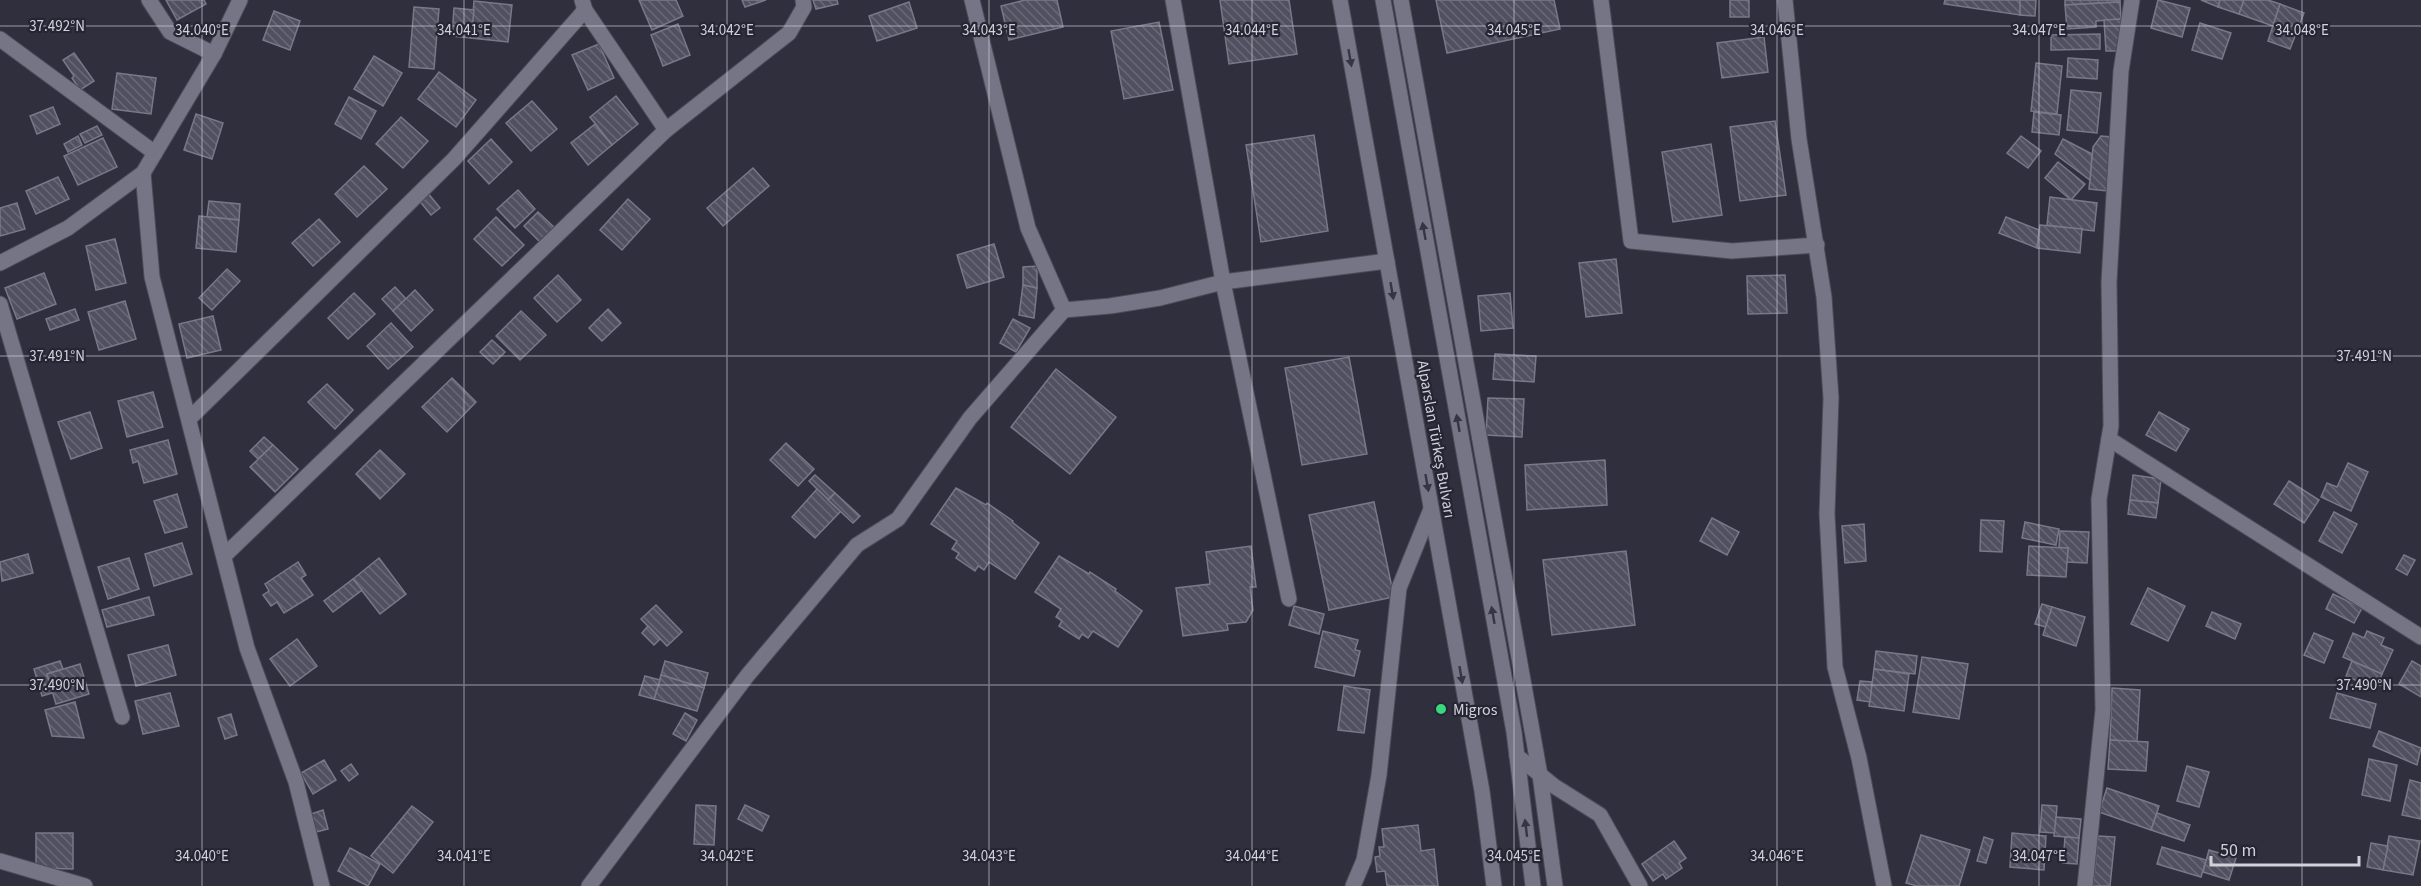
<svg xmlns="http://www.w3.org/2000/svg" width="2421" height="886" viewBox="0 0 2421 886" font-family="'Source Sans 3',sans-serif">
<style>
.building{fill:url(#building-back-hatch);stroke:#787889;stroke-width:1.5}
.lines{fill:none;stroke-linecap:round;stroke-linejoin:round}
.minor-casing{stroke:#4c4b57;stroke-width:17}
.tertiary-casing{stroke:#4c4b57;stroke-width:17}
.secondary-casing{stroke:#4c4b57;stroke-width:17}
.minor{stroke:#757586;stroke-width:15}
.tertiary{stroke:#757586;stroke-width:15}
.secondary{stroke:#757586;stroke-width:15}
.oneway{fill:#363544}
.ticks{fill:none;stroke:#d1d1da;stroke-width:1.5;stroke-opacity:0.45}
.poi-dot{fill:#39d87f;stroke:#262533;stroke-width:2}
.labels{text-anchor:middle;stroke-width:4.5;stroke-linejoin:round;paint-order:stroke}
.street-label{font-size:16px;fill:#d1d1da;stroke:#262533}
.poi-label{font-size:16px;fill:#d1d1da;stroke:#262533;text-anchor:start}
.ticks-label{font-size:15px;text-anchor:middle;fill:#d1d1da;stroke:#262533;stroke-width:4.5;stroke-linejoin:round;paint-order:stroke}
</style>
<defs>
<pattern id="building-back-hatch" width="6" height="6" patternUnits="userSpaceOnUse" patternTransform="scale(1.5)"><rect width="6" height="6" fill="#505060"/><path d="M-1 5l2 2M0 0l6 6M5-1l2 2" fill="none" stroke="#686876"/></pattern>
</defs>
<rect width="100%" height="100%" fill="#2f2f3e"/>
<g class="building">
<path d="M166,0H204L206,4L177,20Z"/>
<path d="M639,0H676L683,16L652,30Z"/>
<path d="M742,0H766L745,7Z"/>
<path d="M813,0H837L838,4L816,9Z"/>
<path d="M1025,0H1057L1063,27L1009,40L1001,6Z"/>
<path d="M1220,0H1289L1297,54L1229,64Z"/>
<path d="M1436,0H1554L1560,29L1447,53Z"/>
<rect x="1730" y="0" width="19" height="17"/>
<path d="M1945,0H2020V15L1944,4Z"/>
<path d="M2020,0H2036L2035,16L2020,15Z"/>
<path d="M2065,0H2120V2L2065,5Z"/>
<path d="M2158,0L2190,8L2182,37L2151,28Z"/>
<path d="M2201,0H2220L2218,7Z"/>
<path d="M2220,0H2244L2239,14L2218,7Z"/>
<path d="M2244,0H2268L2280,4L2273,26L2239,14Z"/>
<path d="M474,1L512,5L508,42L471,38Z"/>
<path d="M909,2L917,28L877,41L869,16Z"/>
<path d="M2120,2L2121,19L2096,21V27L2067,29L2065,5Z"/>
<path d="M2280,4L2304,13L2290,49L2268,41Z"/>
<path d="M414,7L439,9L434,69L409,67Z"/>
<path d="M454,8L474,10L471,38L452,36Z"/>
<path d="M274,11L300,21L290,50L263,40Z"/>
<path d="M2121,19L2123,51H2106L2104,20Z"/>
<path d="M1159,22L1173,90L1124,99L1111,31Z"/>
<path d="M2200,23L2231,33L2222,59L2192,50Z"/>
<path d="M678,24L690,55L663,66L651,35Z"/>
<path d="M2100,34V49L2051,50V35Z"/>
<path d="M1764,37L1768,72L1722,78L1717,43Z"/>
<path d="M599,44L614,78L588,90L572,55Z"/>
<path d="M74,53L94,81L80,90L72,78L74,76L63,60Z"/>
<path d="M374,56L402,73L383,106L354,89Z"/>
<path d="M2068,58L2098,60L2097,79L2067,77Z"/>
<path d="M2036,63L2062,66L2057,114L2031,111Z"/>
<path d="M439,72L476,100L456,127L418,99Z"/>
<path d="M117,73L156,78L151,114L112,109Z"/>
<path d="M2071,90L2101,93L2097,133L2067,130Z"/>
<path d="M616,96L638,124L612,145L590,117Z"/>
<path d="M349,97L376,111L361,139L335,124Z"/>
<path d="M532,101L557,129L531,151L506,123Z"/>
<path d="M53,107L60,124L37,134L30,116Z"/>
<path d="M2034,112L2061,115L2059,135L2032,132Z"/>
<path d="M196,114L223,123L212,159L184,150Z"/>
<path d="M401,117L428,141L403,168L376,144Z"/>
<path d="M1775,121L1786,195L1740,201L1730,127Z"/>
<path d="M595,124L612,145L588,165L571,143Z"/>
<path d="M97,126L102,135L85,143L80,134Z"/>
<path d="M1314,135L1328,231L1261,242L1246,145Z"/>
<path d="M78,136L82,145L68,152L64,144Z"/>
<path d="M2021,136L2041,151L2028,168L2007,153Z"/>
<path d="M2101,136L2112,137L2108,191L2089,189L2093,147Z"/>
<path d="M103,138L117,167L78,185L64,156Z"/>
<path d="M491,139L512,162L489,184L468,161Z"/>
<path d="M2063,139L2092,154L2090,180L2055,154Z"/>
<path d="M1711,144L1722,215L1673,222L1662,152Z"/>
<path d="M2058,162L2085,184L2071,200L2045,178Z"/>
<path d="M364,166L387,189L357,217L335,194Z"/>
<path d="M753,168L769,186L723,226L707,208Z"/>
<path d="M58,177L69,199L36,214L26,191Z"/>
<path d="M518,190L535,209L515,228L497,209Z"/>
<path d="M427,192L440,208L431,215L418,199Z"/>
<path d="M2050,197L2097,203L2094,231L2047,225Z"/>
<path d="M628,199L650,219L622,250L600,230Z"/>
<path d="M209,201L240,204L239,220L207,217Z"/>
<path d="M17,203L25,229L0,236V208Z"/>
<path d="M538,212L556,229L541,243L524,226Z"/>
<path d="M199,216L239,220L236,252L196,248Z"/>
<path d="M496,217L524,245L502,266L474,239Z"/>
<path d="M2006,217L2039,230L2037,248L1999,233Z"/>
<path d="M319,219L340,242L313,266L292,243Z"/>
<path d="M2040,225L2082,229L2080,253L2037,248Z"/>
<path d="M115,239L126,283L96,290L86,246Z"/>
<path d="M994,244L1004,277L967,288L957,255Z"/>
<path d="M1616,259L1622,313L1586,317L1579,263Z"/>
<path d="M1037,266V288L1023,285V267Z"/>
<path d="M227,269L240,281L212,310L199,298Z"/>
<path d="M44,273L56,304L17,319L5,288Z"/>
<path d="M558,275L581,300L557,322L534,298Z"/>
<path d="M1785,275L1787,313L1748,314L1747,276Z"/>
<path d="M1023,285L1037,288L1034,318L1019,315Z"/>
<path d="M395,287L406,299L393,311L382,299Z"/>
<path d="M415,290L433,310L411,331L393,311Z"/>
<path d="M354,293L375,314L348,339L328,318Z"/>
<path d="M1510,293L1513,328L1481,331L1478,296Z"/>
<path d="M125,301L136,339L99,350L88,312Z"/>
<path d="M75,309L79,320L50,330L46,319Z"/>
<path d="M608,309L621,323L602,341L589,328Z"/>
<path d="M521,311L546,335L520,360L496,336Z"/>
<path d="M213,316L221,350L187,358L179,324Z"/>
<path d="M1013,319L1030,328L1016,352L1000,343Z"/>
<path d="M391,323L413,347L388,369L367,346Z"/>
<path d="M492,340L505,352L493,364L480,352Z"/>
<path d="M1495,354L1536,356L1534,382L1493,379Z"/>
<path d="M1349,357L1367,454L1302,465L1285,368Z"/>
<path d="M1056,369L1116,417L1070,474L1011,427Z"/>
<path d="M452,378L476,402L447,432L422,407Z"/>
<path d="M327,384L353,410L335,429L308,402Z"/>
<path d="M153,392L163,427L127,437L118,401Z"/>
<path d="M1488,398L1524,399L1522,437L1486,435Z"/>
<path d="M90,412L102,448L71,459L58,422Z"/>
<path d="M2159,412L2189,429L2176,451L2146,435Z"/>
<path d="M264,437L273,445L258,459L250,451Z"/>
<path d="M168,440L177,474L144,483L138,461L133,463L130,450Z"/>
<path d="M786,443L814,469L798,486L770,460Z"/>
<path d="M273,445L298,469L275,492L250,467Z"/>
<path d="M380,450L405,474L380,499L356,474Z"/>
<path d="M1605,460L1607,505L1527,510L1525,465Z"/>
<path d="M2348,463L2368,472L2351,511L2321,497L2327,483L2337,487Z"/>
<path d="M815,475L835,493L828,500L809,481Z"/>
<path d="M2133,475L2161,479L2158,503L2130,500Z"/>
<path d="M2289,481L2319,500L2304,523L2274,504Z"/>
<path d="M956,488L986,505L987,503L1013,521L1012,522L1039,543L1015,579L989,562L984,570L978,566L975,571L956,558L959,553L952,549L957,541L931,524Z"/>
<path d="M817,489L841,511L815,538L792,517Z"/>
<path d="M835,493L860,516L853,523L828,500Z"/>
<path d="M177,494L187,527L165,533L154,501Z"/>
<path d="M2130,500L2158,503L2156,518L2128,514Z"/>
<path d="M1374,502L1394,597L1329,610L1309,515Z"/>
<path d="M2334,512L2357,524L2342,553L2319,541Z"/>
<path d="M1712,518L1739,532L1727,555L1700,541Z"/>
<path d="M1981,520L2004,521L2002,552L1980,551Z"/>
<path d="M2025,522L2059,529L2056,545L2022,538Z"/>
<path d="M1864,524L1866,561L1845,563L1842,526Z"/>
<path d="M2060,531L2089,532L2087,563L2067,562L2068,548H2059Z"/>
<path d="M182,543L192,574L154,586L145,554Z"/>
<path d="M1251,546L1256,587H1250L1253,610L1246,622L1227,624L1228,630L1183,636L1176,588L1210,584L1206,552Z"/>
<path d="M2029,546L2068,548L2066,577L2027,575Z"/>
<path d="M1626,551L1635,625L1552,635L1543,560Z"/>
<path d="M28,554L33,573L2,581L0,562Z"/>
<path d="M2404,555L2415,560L2407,575L2396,569Z"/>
<path d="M1059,556L1089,574L1090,572L1116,589L1115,591L1142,611L1118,647L1093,631L1088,638L1082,634L1079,639L1059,626L1062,621L1056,617L1061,609L1035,592Z"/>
<path d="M129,558L139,589L108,599L98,567Z"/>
<path d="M379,558L406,594L380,614L353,579Z"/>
<path d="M298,562L306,575L301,578L313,595L284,613L277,602L271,606L263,595L269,591L265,584Z"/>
<path d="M353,579L362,590L333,612L324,601Z"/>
<path d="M2148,588L2185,606L2168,641L2131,624Z"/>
<path d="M2333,594L2362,608L2354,623L2326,609Z"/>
<path d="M149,597L154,615L107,627L102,610Z"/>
<path d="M2042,604L2052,607L2046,627L2035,624Z"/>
<path d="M656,605L682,632L667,646L641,619Z"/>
<path d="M1294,606L1324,614L1319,634L1289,625Z"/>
<path d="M2052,607L2085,617L2076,646L2043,635Z"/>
<path d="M2212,612L2241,624L2235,639L2206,626Z"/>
<path d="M648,626L660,639L654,645L642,633Z"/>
<path d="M1323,631L1358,640L1355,650L1360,651L1354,676L1315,667Z"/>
<path d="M2367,631L2384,638L2381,645L2393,650L2382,674L2343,657L2353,633L2364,638Z"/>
<path d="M2314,633L2333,641L2324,663L2304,655Z"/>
<path d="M297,639L317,666L290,686L270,659Z"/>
<path d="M168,645L176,675L136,686L128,655Z"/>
<path d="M1876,651L1917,656L1915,674L1874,669Z"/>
<path d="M1922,657L1968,664L1959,719L1913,712Z"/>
<path d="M60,661L63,669L47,674L52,693L42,696L34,669Z"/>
<path d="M665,661L708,673L704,688L661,675Z"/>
<path d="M2352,661L2382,674L2376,689L2346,676Z"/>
<path d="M2412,661L2421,666V697L2399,684Z"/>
<path d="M80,664L89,694L56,704L47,674Z"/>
<path d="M1874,669L1909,674L1904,711L1869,706Z"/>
<path d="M661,675L704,688L697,711L654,699Z"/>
<path d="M645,676L660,680L654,699L639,695Z"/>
<path d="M1860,681L1872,682L1870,702L1857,700Z"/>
<path d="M1344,686L1370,690L1364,733L1338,730Z"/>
<path d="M2112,688L2140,690L2137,742L2110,740Z"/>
<path d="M170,693L179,726L143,734L135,701Z"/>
<path d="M2337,693L2376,704L2370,728L2330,718Z"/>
<path d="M75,702L84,738L52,736L45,710Z"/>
<path d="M685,713L697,720L686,741L673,734Z"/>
<path d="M231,714L237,735L225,739L218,718Z"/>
<path d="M2379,731L2421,748L2417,765L2373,746Z"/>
<path d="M2110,740L2148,742L2146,771L2108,769Z"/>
<path d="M2369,759L2397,765L2390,801L2362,795Z"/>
<path d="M324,760L336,780L313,794L301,773Z"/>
<path d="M351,764L358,774L349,781L341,771Z"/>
<path d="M2187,766L2209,772L2199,807L2177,801Z"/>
<path d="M2410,780L2421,783V819L2402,815Z"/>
<path d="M2107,788L2159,806L2151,830L2099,812Z"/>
<path d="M696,805L716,806L714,845L694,844Z"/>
<path d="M745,805L769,816L762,831L738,819Z"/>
<path d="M2042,805L2057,806L2055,833L2040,832Z"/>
<path d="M412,806L433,822L393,873L371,856Z"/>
<path d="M323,810L328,829L316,832L311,814Z"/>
<path d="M2157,813L2190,825L2184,841L2151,830Z"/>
<path d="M2056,817L2081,819L2079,838L2054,836Z"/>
<path d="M1418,825L1421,851L1434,849L1438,886H1387L1385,871L1377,872L1375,857L1380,856L1379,847H1384L1382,829Z"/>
<path d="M36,833H73V869L36,868Z"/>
<path d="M2012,833L2046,836L2044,870L2010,867Z"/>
<path d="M1921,835L1970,850L1959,886H1917L1906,883Z"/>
<path d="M2098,836L2115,837L2110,886H2093Z"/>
<path d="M2389,836L2420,841L2413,875L2383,870Z"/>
<path d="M1984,837L1993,840L1986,863L1977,861Z"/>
<path d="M2065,837L2079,838L2077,864L2063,863Z"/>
<path d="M1674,841L1686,858L1679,863L1682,868L1666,879L1663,874L1653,881L1642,864Z"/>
<path d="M2371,843L2388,846L2383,870L2367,867Z"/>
<path d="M2162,847L2206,860L2201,877L2157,864Z"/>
<path d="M350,848L380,864L368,886L338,871Z"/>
<path d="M2209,850L2236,858L2229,880L2203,872Z"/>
</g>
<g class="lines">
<g class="minor-casing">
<g id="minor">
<path d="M149,0L170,32L214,54"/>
<path d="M582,0L585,10L666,130"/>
<path d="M972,0L1028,228L1064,310L1110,306L1160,298L1223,282L1387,261"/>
<path d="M1173,0L1223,282L1289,599"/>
<path d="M1401,0L1540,775L1555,886"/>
<path d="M1601,0L1631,241L1732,251L1817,245"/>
<path d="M1785,0L1799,139L1824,297L1831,398L1827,514L1835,667L1859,758L1884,886"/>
<path d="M0,39L155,153"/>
<path d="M143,173L152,277L247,648L296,782L322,886"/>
<path d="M0,304L122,717"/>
<path d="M189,419L454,159L585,10"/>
<path d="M2109,439L2421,637"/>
<path d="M224,556L666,130L789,33L804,7L803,0"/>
<path d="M1517,756L1554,786L1600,815L1640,886"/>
<path d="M0,861L85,886"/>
<path d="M589,886L747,676L857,545L898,519L970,418L1064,310"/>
<path d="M1353,886L1364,860L1379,775L1399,588L1431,509"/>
<path d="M2085,886L2103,710L2099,499L2111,426L2109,282L2121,71L2132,0"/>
</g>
</g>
<g class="tertiary-casing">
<path id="tertiary" d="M0,263L68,228L143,173L214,54L240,0"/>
</g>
<g class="secondary-casing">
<g id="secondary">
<path d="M1340,0L1482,791L1494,886"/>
<path d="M1383,0L1514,732L1533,886"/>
</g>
</g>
<use href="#minor" class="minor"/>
<use href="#tertiary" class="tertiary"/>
<use href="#secondary" class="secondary"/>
</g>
<defs><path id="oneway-solid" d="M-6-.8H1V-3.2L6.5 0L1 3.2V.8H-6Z" transform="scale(1.5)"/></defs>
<g class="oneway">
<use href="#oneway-solid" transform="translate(1350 58) rotate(80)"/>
<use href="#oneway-solid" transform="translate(1424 231) rotate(-100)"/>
<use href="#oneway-solid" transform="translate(1392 291) rotate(80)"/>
<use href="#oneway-solid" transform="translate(1458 423) rotate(-100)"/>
<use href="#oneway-solid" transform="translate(1427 483) rotate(80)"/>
<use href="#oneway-solid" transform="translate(1493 615) rotate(-100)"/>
<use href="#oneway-solid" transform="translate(1461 675) rotate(80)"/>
<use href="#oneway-solid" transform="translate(1526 828) rotate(-97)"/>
</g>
<path class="ticks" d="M202,0V886M464,0V886M727,0V886M989,0V886M1252,0V886M1514,0V886M1777,0V886M2039,0V886M2302,0V886M0,26H2421M0,356H2421M0,685H2421"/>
<circle class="poi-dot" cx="1441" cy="709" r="6"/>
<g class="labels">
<g class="street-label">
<text transform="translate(1437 439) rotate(80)" y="6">Alparslan Türkeş Bulvarı</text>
</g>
<g class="poi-label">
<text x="1453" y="715">Migros</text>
</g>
</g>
<g class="ticks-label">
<text x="57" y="31">37.492°N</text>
<text x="202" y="35">34.040°E</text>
<text x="464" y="35">34.041°E</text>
<text x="727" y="35">34.042°E</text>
<text x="989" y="35">34.043°E</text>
<text x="1252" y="35">34.044°E</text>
<text x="1514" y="35">34.045°E</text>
<text x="1777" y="35">34.046°E</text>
<text x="2039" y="35">34.047°E</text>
<text x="2302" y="35">34.048°E</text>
<text x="57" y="361">37.491°N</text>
<text x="2364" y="361">37.491°N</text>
<text x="57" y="690">37.490°N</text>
<text x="2364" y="690">37.490°N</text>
<text x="202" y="861">34.040°E</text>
<text x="464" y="861">34.041°E</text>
<text x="727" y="861">34.042°E</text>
<text x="989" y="861">34.043°E</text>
<text x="1252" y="861">34.044°E</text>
<text x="1514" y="861">34.045°E</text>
<text x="1777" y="861">34.046°E</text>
<text x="2039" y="861">34.047°E</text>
</g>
<path d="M2211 856v9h148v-9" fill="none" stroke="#d1d1da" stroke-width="3"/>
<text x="2220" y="856" font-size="18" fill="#d1d1da" stroke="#262533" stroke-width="4.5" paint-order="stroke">50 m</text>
</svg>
